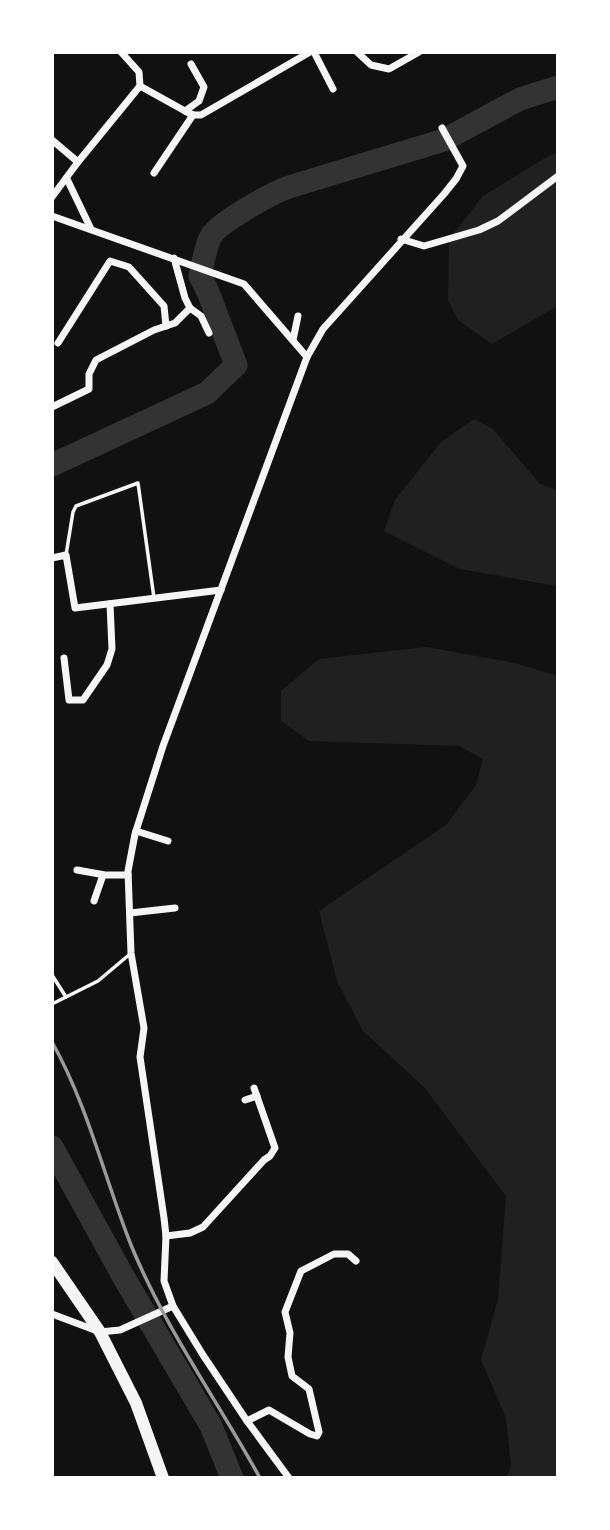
<svg xmlns="http://www.w3.org/2000/svg" width="610" height="1530" viewBox="0 0 610 1530" font-family="Commissioner,sans-serif">
<style>
.green{fill:#202020}
.lines{fill:none;stroke-linecap:round;stroke-linejoin:round}
.river{stroke:#333;stroke-width:23}
.service{stroke:#f5f5f5;stroke-width:3.5}
.minor{stroke:#f5f5f5;stroke-width:7}
.trunk{stroke:#f5f5f5;stroke-width:12}
.rail{stroke:#9a9a9a;stroke-width:3.5}
</style>
<rect width="100%" height="100%" fill="#111"/>
<g class="green">
<path d="M557,153V306L492,344L458,320L448,300L449,239L483,196L550,155Z"/>
<path d="M474,419L493,429L540,484L557,490V586L460,569L384,531L395,500L441,442Z"/>
<path d="M426,647L515,663L557,676V1477H506L511,1466L506,1418L481,1360L498,1299L506,1196L425,1088L363,1031L337,981L319,911L446,825L476,785L483,759L459,746L309,741L281,721V691L319,659Z"/>
</g>
<g class="lines">
<g class="river">
<path d="M52,465L207,393L236,365L208,292L200,276C203,264 205,249 210,238C217,223 272,193 289,187L444,140L520,99L558,87"/>
<path d="M52,1147L123,1276L211,1426L232,1478"/>
</g>
<g class="service">
<path d="M66,555L73,512L76,506L138,483L154,598"/>
<path d="M52,975L66,997"/>
<path d="M52,1004L98,981L130,954"/>
</g>
<g class="minor">
<path d="M314,52L333,89"/>
<path d="M357,52L371,65L389,69L419,52"/>
<path d="M140,86L185,111L199,101L204,87L191,64"/>
<path d="M185,111L193,115H201L310,52"/>
<path d="M52,140L78,162"/>
<path d="M154,173L193,115"/>
<path d="M67,179L91,229"/>
<path d="M52,197L78,162L140,86L139,72L121,52"/>
<path d="M52,216L244,284L307,357"/>
<path d="M401,239L424,246L479,230L498,221L558,176"/>
<path d="M190,308L201,316L209,333"/>
<path d="M293,340L298,316"/>
<path d="M58,343L110,261L129,267L164,306L166,326"/>
<path d="M52,407L89,389V374L96,360L154,330L175,323L190,308L185,298L174,258"/>
<path d="M52,558L66,555L75,608L221,590"/>
<path d="M64,658L69,700H83L107,665L112,649L110,604"/>
<path d="M136,831L168,841"/>
<path d="M77,870L105,875H128"/>
<path d="M94,901L103,875"/>
<path d="M130,913L175,908"/>
<path d="M245,1100L257,1096"/>
<path d="M166,1236L190,1233L203,1227L264,1160L270,1156L275,1148L254,1088"/>
<path d="M52,1314L100,1332L120,1330L173,1306"/>
<path d="M247,1421L269,1410L310,1434L317,1436L319,1432L309,1389L292,1376L288,1357L290,1333L285,1312L301,1271L334,1254H348L356,1261"/>
<path d="M289,1478L247,1421L203,1355L173,1306L164,1281L166,1236L164,1218L140,1057L144,1028L131,953L128,871L135,834L163,746L307,357L323,329L444,194L456,179L463,166L442,128"/>
</g>
<path class="trunk" d="M52,1262L100,1332L136,1403L163,1478"/>
<path class="rail" d="M52,1042C88,1106 104,1177 131,1245C165,1328 217,1400 260,1478"/>
</g>
<rect width="610" height="1530" fill="none" stroke="#ffffff" stroke-width="108"/>
</svg>
